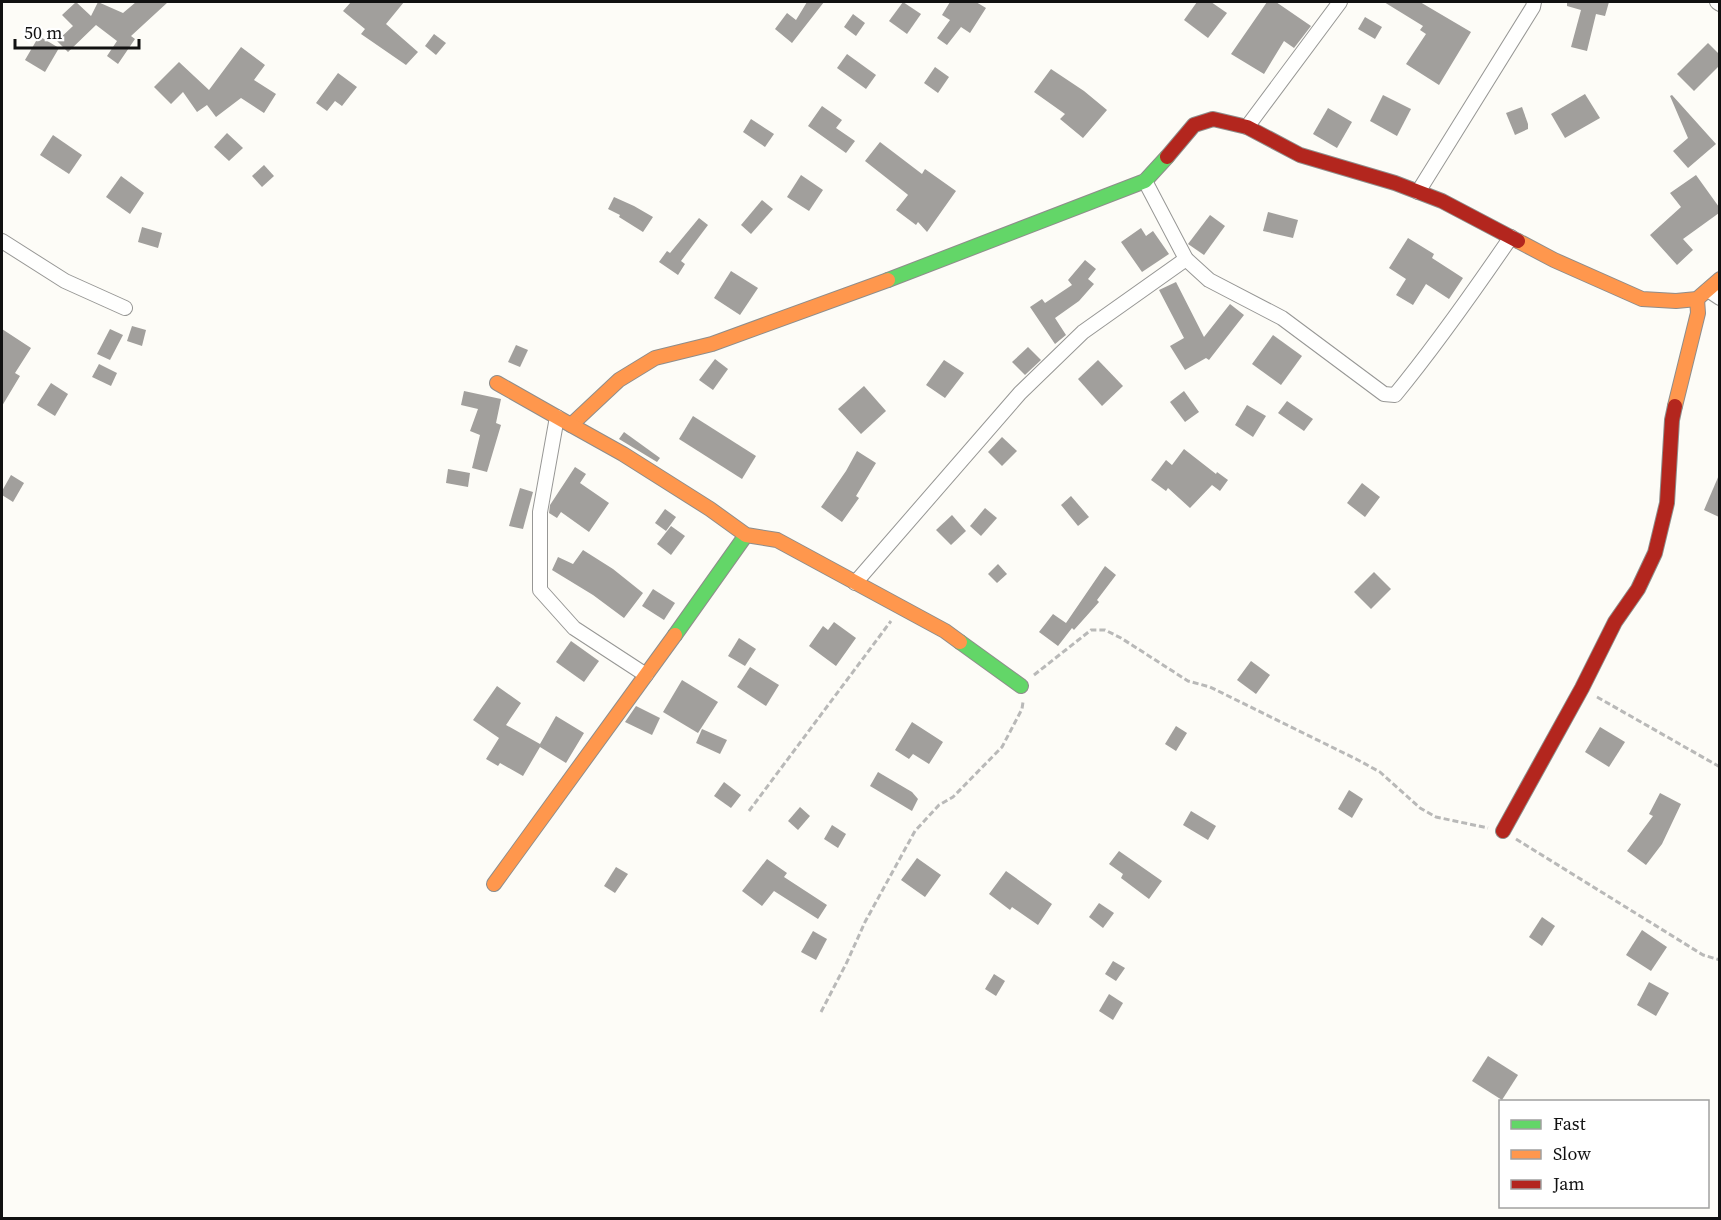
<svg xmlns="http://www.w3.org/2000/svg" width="1721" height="1220" viewBox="0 0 1721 1220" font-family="'Source Serif 4',serif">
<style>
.building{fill:#a19f9c}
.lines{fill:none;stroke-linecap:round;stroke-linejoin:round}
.street-casing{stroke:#979795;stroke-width:16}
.fast-casing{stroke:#8e8d8b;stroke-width:16}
.slow-casing{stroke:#8e8d8b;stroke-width:16}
.jam-casing{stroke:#8e8d8b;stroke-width:16}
.path{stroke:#b9b9b8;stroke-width:3;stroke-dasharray:6 3;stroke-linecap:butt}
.street{stroke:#fffffe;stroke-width:14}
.fast{stroke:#63d668;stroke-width:14}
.slow{stroke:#ff974d;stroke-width:14}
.jam{stroke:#b3261e;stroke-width:14}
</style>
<rect width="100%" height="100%" fill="#fdfcf7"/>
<g class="building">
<path d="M76,2L91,16L98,2L123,13L136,2H168L131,36L135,39L118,64L107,56L117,41L96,25L68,52L57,41L73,26L62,15Z"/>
<path d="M351,2H404L386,24L418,52L406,65L361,34L365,29L343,11Z"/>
<path d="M807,2H824L792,43L775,29L787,13L796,20Z"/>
<path d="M903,2L921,14L907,34L889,21Z"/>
<path d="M950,2H976L986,8L970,33L961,27L947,45L937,38L950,20L942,15Z"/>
<path d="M1197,2H1211L1227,13L1208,38L1184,20Z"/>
<path d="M1267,2H1276L1311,26L1294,48L1284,41L1264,74L1231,54Z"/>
<path d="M1384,2H1420L1471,32L1439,85L1406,64L1426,34L1420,30L1423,26Z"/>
<path d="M1567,2H1609L1605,16L1596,14L1587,51L1571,47L1581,10L1567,6Z"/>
<path d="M853,14L865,23L856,36L844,27Z"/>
<path d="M1365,17L1382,27L1375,39L1358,29Z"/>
<path d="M434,34L446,43L436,55L425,46Z"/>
<path d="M39,36L59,48L45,72L25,60Z"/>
<path d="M1708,43L1719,54V66L1694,91L1677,74Z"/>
<path d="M241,47L265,65L254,80L276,94L264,113L241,98L216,117L207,105L197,112L183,92L171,104L154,87L179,62L209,90Z"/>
<path d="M847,54L876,75L866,89L837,68Z"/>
<path d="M935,67L949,77L938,93L924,83Z"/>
<path d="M1051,69L1084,91L1107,110L1083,138L1060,119L1065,114L1034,92Z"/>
<path d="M338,73L357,87L342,106L335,101L327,111L316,103Z"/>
<path d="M1585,94L1600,118L1565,138L1551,114Z"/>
<path d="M1383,95L1411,109L1397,136L1370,121Z"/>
<path d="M1672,95L1716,144L1688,168L1673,151L1688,138L1670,96Z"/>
<path d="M822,106L842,120L836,128L855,141L846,153L808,126Z"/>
<path d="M1522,107L1528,124V129L1515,135L1506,113Z"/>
<path d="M1328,108L1352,122L1337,148L1313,134Z"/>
<path d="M751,119L774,134L765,147L743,132Z"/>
<path d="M227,133L243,148L229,161L214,147Z"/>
<path d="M53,135L82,155L69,174L40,155Z"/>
<path d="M880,142L922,174L925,169L956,191L927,232L918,222L916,225L896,210L908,195L907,194L865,161Z"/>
<path d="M264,165L274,176L262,187L252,176Z"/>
<path d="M801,175L823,190L809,211L787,197Z"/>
<path d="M1696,175L1719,207V213L1683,239L1693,250L1677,265L1650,235L1681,207L1670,193Z"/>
<path d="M121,176L144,193L130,214L106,197Z"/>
<path d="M614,197L634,206L653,217L643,232L619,217L620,215L608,209Z"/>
<path d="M762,200L773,209L751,234L741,225Z"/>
<path d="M1268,212L1298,220L1293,238L1263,231Z"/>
<path d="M1210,215L1225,226L1204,255L1188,244Z"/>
<path d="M699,218L708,225L681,261L685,264L678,275L659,262L667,251L670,253Z"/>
<path d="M142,227L162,233L158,248L138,242Z"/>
<path d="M1141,228L1146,236L1153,231L1169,254L1142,272L1121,242Z"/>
<path d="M1408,238L1434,254L1432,258L1463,278L1449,299L1426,284L1413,305L1396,295L1406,279L1389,268Z"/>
<path d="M1085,260L1096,269L1088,279L1094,284L1079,301L1055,318L1066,335L1055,344L1030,307L1042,299L1045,303L1072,285L1068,280Z"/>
<path d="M731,271L758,288L740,315L714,298Z"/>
<path d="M1176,282L1204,337L1230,304L1244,315L1209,360L1206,358L1185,370L1170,346L1184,338L1159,290Z"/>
<path d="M132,326L146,330L142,346L127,341Z"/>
<path d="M2,329L31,348L15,373L20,376L2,406Z"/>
<path d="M110,329L123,335L110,360L97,354Z"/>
<path d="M1273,335L1302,356L1281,385L1252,364Z"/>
<path d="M516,345L528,350L520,367L508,362Z"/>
<path d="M1028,347L1041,360L1025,375L1012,362Z"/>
<path d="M715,359L728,369L713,390L699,380Z"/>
<path d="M944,360L964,373L945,398L926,385Z"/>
<path d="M1098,360L1123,386L1102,406L1078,379Z"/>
<path d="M99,364L117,373L111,386L92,377Z"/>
<path d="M51,383L68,394L55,416L37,405Z"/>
<path d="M864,386L886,411L861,434L838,409Z"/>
<path d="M464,391L501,399L496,423L501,425L487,472L472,468L480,435L470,431L478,409L461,405Z"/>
<path d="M1184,391L1199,412L1185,422L1170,402Z"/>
<path d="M1287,401L1313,419L1304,431L1278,413Z"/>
<path d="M1247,405L1266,416L1253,437L1235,425Z"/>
<path d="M693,416L756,456L742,479L679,439Z"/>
<path d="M624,432L660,458L657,462L619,439Z"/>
<path d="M1002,437L1017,451L1002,466L988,452Z"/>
<path d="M1184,449L1216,474L1217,472L1228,480L1220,491L1212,485L1190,508L1168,488L1166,491L1151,480L1166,460L1172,465Z"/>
<path d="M857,451L876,463L856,496L859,498L842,522L821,507L846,471Z"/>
<path d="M575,467L586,474L580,483L609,503L589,532L561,512L557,518L549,513L550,505Z"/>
<path d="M448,469L470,473L468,487L446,483Z"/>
<path d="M11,475L24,483L13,502L2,495V491Z"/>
<path d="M1719,475V517L1704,510Z"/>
<path d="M1362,483L1380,497L1365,517L1347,503Z"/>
<path d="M520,488L533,492L523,529L509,526Z"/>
<path d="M1071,496L1089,517L1078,526L1061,505Z"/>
<path d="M985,508L997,518L981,536L970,526Z"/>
<path d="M665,509L676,517L666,531L655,523Z"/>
<path d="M952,515L966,531L951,545L936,530Z"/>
<path d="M671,526L685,536L671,555L657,544Z"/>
<path d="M583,550L613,569L643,593L624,618L593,595L552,570L558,557L573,564Z"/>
<path d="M998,564L1007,574L997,583L988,574Z"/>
<path d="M1105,566L1116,575L1097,600L1099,602L1074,630L1072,628L1058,646L1039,632L1053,614L1066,623Z"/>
<path d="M1374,572L1391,589L1371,609L1354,592Z"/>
<path d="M653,589L675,603L664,620L642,606Z"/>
<path d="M834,622L856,638L836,666L809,646L823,626L828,630Z"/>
<path d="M739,638L756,649L745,666L728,656Z"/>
<path d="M571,641L599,661L584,682L556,662Z"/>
<path d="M1251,661L1270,675L1256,694L1237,680Z"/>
<path d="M750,667L779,685L766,706L737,687Z"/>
<path d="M682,680L718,702L698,733L663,712Z"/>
<path d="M497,686L521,703L506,725L540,744L556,716L584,733L566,763L540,747L523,776L500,763L498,766L486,759L499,738L473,720Z"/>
<path d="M636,706L660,718L652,735L625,722Z"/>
<path d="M912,722L943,742L929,764L913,754L909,759L895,750Z"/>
<path d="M1176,726L1187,733L1176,751L1165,744Z"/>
<path d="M1600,727L1625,742L1609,767L1585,752Z"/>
<path d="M702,729L727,740L720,754L696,743Z"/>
<path d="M878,772L912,792L918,799L912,811L870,786Z"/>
<path d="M724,782L741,795L731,808L714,796Z"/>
<path d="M1349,790L1363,799L1352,818L1338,809Z"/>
<path d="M1660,793L1681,804L1662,844L1646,865L1627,851L1653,816L1649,814Z"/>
<path d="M800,807L810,816L798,830L788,821Z"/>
<path d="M1191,811L1216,826L1208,840L1183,825Z"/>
<path d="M832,825L846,834L838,848L824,839Z"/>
<path d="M1119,851L1162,881L1149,899L1121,878L1123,874L1109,864Z"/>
<path d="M917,858L941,875L925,897L901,880Z"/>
<path d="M767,859L787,873L784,877L827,905L818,919L774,891L762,906L742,891Z"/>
<path d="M616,867L628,874L615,893L604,886Z"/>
<path d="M1006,871L1052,904L1038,925L1012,907L1010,910L989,894Z"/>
<path d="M1099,903L1114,913L1103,928L1089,917Z"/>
<path d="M1542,917L1555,926L1542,946L1529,937Z"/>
<path d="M1642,930L1667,947L1651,971L1626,955Z"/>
<path d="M813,931L827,939L816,960L801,952Z"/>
<path d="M1113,961L1125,968L1116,981L1105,974Z"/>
<path d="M994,974L1005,981L996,996L985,989Z"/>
<path d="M1649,982L1669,993L1656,1016L1637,1005Z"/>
<path d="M1109,994L1123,1003L1113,1020L1099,1011Z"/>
<path d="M1488,1056L1518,1075L1502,1100L1472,1081Z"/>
</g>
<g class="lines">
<g class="street-casing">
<g id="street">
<path d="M1717,2L1720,4"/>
<path d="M1247,127L1340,2"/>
<path d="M1145,181L1186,259L1209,280L1282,318L1384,394L1395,395C1437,344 1474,291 1511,237"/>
<path d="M1418,192L1533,7L1534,2"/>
<path d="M2,241L65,281L125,308"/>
<path d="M1708,290L1720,298"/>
<path d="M557,417L540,512V590L574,628L646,675"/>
<path d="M855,583L1020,393L1083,332L1186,259"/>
</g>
</g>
<g class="fast-casing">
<g id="fast">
<path d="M888,280L1145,181L1167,157"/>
<path d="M675,635L746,535"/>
<path d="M960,642L1021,686"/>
</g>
</g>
<g class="slow-casing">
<g id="slow">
<path d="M1518,241L1554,260L1642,299L1676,301L1697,299L1720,279"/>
<path d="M497,383L571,425L619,380L655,358L712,344L888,280"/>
<path d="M1675,406L1698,313L1697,299"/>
<path d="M571,425L623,454L710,509L746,535L777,540L945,631L960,642"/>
<path d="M494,884L675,635"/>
</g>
</g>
<g class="jam-casing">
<g id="jam">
<path d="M1167,157L1194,125L1213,119L1247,127L1300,155L1395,183L1442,201L1518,241"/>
<path d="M1503,831L1582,688L1615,622L1638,589L1655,553L1667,503L1672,420L1675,406"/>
</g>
</g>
<g class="path">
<path d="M1034,675L1091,630H1105L1121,638L1188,681L1210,687L1358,760L1380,772L1420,808L1436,817L1488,828"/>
<path d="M1597,697L1720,767"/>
<path d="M749,811L891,621"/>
<path d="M1516,839L1703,955L1720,960"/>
<path d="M821,1012L847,962L865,922L915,831L939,805L953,797L1002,747L1022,709L1023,702"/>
</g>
<use href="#street" class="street"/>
<use href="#fast" class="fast"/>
<use href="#slow" class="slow"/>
<use href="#jam" class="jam"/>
</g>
<rect width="1721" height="1220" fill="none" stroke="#111111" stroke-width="6"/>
<rect x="1499" y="1100" width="210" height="108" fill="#ffffff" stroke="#a0a0a0" stroke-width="1.5"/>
<rect x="1511" y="1120" width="30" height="9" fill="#63d668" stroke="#a0a0a0" stroke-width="1.5"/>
<text x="1553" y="1130" font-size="18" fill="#111111">Fast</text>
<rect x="1511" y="1150" width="30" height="9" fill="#ff974d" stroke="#a0a0a0" stroke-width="1.5"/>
<text x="1553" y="1160" font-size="18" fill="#111111">Slow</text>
<rect x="1511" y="1180" width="30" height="9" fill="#b3261e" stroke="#a0a0a0" stroke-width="1.5"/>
<text x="1553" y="1190" font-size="18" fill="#111111">Jam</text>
<path d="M15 39v9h124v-9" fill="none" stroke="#111111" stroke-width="3"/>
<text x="24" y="39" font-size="18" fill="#111111" stroke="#ffffff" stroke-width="4.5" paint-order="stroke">50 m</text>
</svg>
